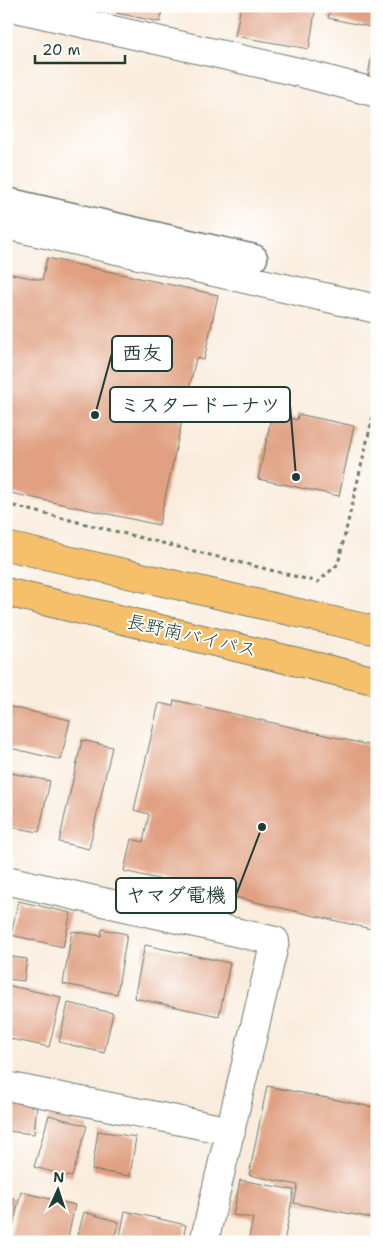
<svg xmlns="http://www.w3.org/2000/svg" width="383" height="1248" viewBox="0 0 383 1248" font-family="'Shantell Sans','Klee One',sans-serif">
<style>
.building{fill:#e0a081}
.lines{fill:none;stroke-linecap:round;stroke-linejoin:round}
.pedestrian-casing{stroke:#6b7a6f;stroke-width:29}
.minor-casing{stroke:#6b7a6f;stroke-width:30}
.trunk-casing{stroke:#6b7a6f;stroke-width:30}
.path{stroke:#6b7a6f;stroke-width:3;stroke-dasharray:4 4;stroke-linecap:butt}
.pedestrian{stroke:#fff;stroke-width:26}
.minor{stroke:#fff;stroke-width:28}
.trunk{stroke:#f6c06b;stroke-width:28}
.labels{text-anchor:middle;stroke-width:4;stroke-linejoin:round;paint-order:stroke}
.street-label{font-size:19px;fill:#1f3d34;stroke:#fff}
.leader{fill:none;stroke:#1f3d34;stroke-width:2}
.callout-dot{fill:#1f3d34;stroke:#fff;stroke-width:2}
.callout{fill:#fff;stroke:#1f3d34;stroke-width:2}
.callout-label{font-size:20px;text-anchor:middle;font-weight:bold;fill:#1f3d34}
</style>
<rect width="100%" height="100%" fill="#fff"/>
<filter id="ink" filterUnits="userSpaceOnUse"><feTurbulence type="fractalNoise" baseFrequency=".02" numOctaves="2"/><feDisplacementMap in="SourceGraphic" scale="10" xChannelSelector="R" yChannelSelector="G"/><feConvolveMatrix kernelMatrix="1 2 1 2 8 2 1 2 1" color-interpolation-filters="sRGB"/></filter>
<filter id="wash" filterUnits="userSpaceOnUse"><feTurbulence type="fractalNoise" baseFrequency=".0096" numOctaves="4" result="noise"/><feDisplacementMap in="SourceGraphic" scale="20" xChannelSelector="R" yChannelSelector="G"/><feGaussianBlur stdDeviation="1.12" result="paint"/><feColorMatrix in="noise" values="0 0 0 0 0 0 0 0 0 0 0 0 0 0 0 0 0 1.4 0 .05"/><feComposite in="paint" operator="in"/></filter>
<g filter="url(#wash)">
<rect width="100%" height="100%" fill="#f9ecdc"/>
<g id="blocks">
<g class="building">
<path d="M118,6H163L160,22L116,13Z"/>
<path d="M241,6H316L309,49L235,36Z"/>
<path d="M331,6H377L375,28L328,18Z"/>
<path d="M376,30H377V77L368,76Z"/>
<path d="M47,258L218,295L204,360L196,358L159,525L6,492V273L42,280Z"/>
<path d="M272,414L297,420L298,414L354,426L339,496L258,479Z"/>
<path d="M174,700L377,747L375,930L124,871L131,839L143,842L149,814L134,810L159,703L173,706Z"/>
<path d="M6,706L70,720L61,760L6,747Z"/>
<path d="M82,740L112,747L89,849L59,842Z"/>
<path d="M6,772L50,781L39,832L6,826Z"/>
<path d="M18,901L71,913L63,947L11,935Z"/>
<path d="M102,929L127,934L117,994L63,984L72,931L101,936Z"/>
<path d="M145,945L230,963L219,1016L134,998Z"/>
<path d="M6,956L27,959L24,981L6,979Z"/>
<path d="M6,985L61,997L49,1047L6,1038Z"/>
<path d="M68,1003L113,1013L104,1053L59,1042Z"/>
<path d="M267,1086L377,1108V1219L294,1203L298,1185L249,1175Z"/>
<path d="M6,1101L37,1104L34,1134L6,1131Z"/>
<path d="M49,1115L87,1126L72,1177L34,1167Z"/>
<path d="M98,1131L136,1137L130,1176L92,1170Z"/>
<path d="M240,1180L294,1190L284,1242H248L253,1218L233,1215Z"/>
<path d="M21,1192L75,1205L67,1242H9Z"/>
<path d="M6,1196L14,1198L7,1228H6Z"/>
<path d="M125,1211L186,1225L182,1242H119Z"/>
<path d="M84,1212L119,1222L113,1242H76Z"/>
</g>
</g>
</g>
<g filter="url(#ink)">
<use href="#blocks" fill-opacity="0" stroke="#6b7a6f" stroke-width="1"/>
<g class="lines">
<g class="pedestrian-casing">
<path id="pedestrian" d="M6,201L254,258"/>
</g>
<g class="minor-casing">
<g id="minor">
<path d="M7,6L298,72L377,93"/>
<path d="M6,225L377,309"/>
<path d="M6,880L275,941L204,1242"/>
<path d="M6,1086L231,1131"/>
</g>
</g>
<g class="trunk-casing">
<g id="trunk">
<path d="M6,546L377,631"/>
<path d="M6,592L377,681"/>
</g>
</g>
<path class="path" d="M6,504L318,582L338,564L377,399"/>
<use href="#pedestrian" class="pedestrian"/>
<use href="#minor" class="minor"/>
<use href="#trunk" class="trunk"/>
</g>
</g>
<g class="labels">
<g class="street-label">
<text transform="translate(192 635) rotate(13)" y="7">長野南バイパス</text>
</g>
</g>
<path class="leader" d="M95 415L112 353M296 477L290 405M262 827L236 895"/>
<g class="callout-dot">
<circle cx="95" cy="415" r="5"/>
<circle cx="296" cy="477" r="5"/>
<circle cx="262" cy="827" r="5"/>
</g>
<g class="callout">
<rect x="112" y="336" width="60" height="35" rx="5"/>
<rect x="110" y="387" width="180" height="35" rx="5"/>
<rect x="116" y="878" width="120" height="35" rx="5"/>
</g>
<g class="callout-label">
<text x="142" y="360">西友</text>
<text x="200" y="412">ミスタードーナツ</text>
<text x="176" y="902">ヤマダ電機</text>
</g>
<rect width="383" height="1248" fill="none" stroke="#fff" stroke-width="25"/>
<g transform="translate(58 1190) rotate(3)" stroke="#ffffff" stroke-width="4" paint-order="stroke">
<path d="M0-4L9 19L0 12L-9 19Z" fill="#1f3d34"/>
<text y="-8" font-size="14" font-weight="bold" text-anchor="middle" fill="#1f3d34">N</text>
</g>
<path d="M35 55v8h90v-8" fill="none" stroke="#1f3d34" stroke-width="2.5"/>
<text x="42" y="55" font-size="15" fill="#1f3d34" stroke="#ffffff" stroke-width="4" paint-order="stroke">20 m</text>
</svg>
